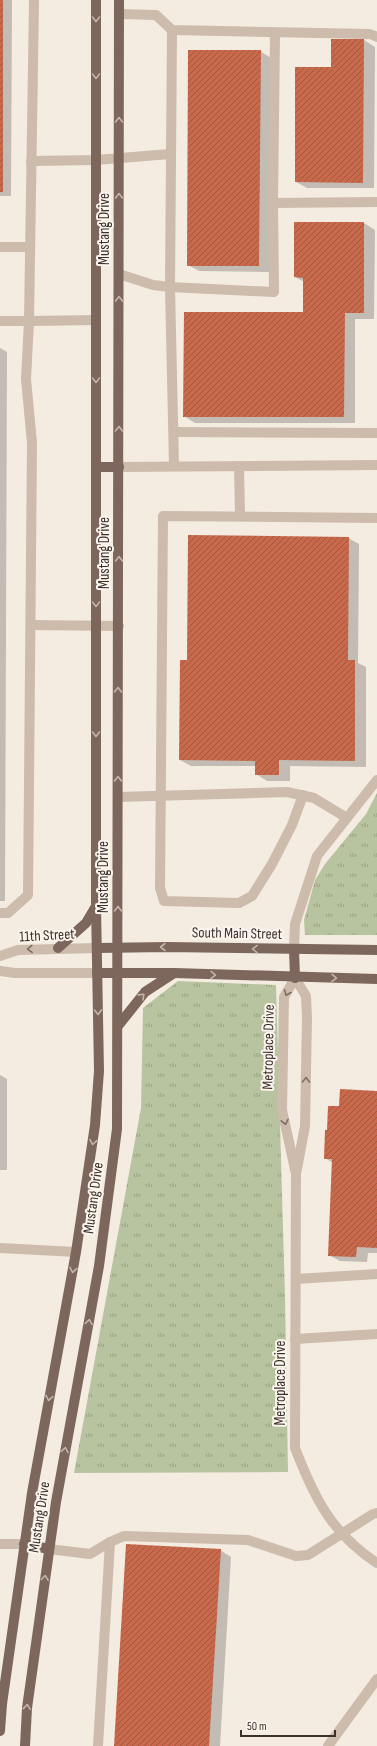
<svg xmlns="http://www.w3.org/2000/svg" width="377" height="1746" viewBox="0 0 377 1746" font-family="'Sofia Sans Condensed',sans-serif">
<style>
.grass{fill:url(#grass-tufts)}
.shadow{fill:#0003}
.building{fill:url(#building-hatch)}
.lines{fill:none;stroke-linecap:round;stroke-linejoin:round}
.minor{stroke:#cdbbac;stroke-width:10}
.major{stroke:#7d675c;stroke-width:10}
.oneway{stroke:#c2b5ac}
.oneway2{stroke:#7d6f65}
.labels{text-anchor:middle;stroke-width:4;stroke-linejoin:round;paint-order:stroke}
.street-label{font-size:15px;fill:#3b302b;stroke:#fbf5ee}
</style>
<defs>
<pattern id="grass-tufts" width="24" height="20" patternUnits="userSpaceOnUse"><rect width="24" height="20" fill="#b8c4a0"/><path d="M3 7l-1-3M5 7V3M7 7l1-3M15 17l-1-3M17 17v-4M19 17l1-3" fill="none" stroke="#97a083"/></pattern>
<pattern id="building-hatch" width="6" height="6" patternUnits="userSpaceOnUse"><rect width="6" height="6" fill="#c8694b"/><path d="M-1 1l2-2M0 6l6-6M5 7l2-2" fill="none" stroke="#a4573f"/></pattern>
</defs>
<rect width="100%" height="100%" fill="#f4ebe1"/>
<g class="grass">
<path d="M377,793V935H305L304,920L315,880L325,864L366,814Z"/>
<path d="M178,981L276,985L285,1297L288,1472L74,1473L141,1108L143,1008Z"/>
</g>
<g class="shadow">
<path d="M0,0H12L11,196H0Z"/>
<path d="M332,40H364L375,47L374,188H307L296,182L332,68Z"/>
<path d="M260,51L271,58L270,272L199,271L188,265Z"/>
<path d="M364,223L375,230L374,319H355V423H195L184,416L304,313V282L295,277Z"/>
<path d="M0,348L7,352L5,901H0Z"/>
<path d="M348,538L359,544L358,663L366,667V767L290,766V781H267L256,774V766H191L180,760L188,661Z"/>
<path d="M0,1075L7,1079V1170H0Z"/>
<path d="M377,1092V1253H368L367,1262L340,1261L329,1255L333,1163L325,1158L328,1131L340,1107Z"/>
<path d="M220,1550L231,1557L220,1746H115Z"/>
</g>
<g class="building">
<rect x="0" y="0" width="3" height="192"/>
<path d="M331,39H364L363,183L295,182V67H331Z"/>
<path d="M188,50H261L259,266H187Z"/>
<path d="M294,222H364V313H345L344,417H183L184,312H303V278L294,277Z"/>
<path d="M188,535L349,537L348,660H355V761L279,760V775H255V761L179,760L180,660H187Z"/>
<path d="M340,1089L377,1091V1248L357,1247L356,1257L328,1256L332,1159H324L325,1130H327L328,1106H339Z"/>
<path d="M126,1544L221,1549L209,1746H114Z"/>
</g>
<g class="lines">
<g class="minor">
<path d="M34,0L29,321L96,320"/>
<path d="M119,14L156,15L172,30L370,34L377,37"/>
<path d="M172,30L170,287L174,466"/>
<path d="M31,161L96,160L170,154"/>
<path d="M273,203L275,33"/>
<path d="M0,247H30"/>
<path d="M119,274L153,285L170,287L274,292L273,203L377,202"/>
<path d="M0,321H29L26,379L32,443L28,895L8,913H0"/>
<path d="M174,432L377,433"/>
<path d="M239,466L240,516"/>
<path d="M119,467L377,465"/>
<path d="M31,625L119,626"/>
<path d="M303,795L292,825L272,864L252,896L239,903L164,901L160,888L163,516L377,518"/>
<path d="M118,797L287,792L314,798L347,818"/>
<path d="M294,949L295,924L317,856L377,780"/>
<path d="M0,956L18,950L97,948"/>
<path d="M0,971L15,973H97"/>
<path d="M296,1174L282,1110L284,997L295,978L306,996L307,1018L305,1126L296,1174L295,1448C314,1497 331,1533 377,1563"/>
<path d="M0,1248L76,1252"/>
<path d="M296,1279L377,1274"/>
<path d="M295,1339L377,1334"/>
<path d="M0,1544H24"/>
<path d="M49,1549L90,1554L110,1542L124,1536L248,1540L296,1556L308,1555L373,1514L377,1513"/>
<path d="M98,1746L110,1542"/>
<path d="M328,1746L377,1679"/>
</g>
<g class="major">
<path d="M96,467H119"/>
<path d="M58,948L86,923L96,906"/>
<path d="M97,948L167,947L377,950"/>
<path d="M294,949L295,978"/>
<path d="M97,973H174L377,979"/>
<path d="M118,1026L145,992L174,973"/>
<path d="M24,1544L49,1549"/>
<path d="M0,1731L2,1704L32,1493L76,1252L95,1125L99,1071L96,906V0"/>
<path d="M25,1746L27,1708L56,1502L99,1266L117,1129L119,0"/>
</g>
</g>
<defs><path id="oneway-chevron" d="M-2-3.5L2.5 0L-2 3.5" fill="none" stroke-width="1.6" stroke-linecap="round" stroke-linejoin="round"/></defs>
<g class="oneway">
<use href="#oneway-chevron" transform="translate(96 19) rotate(90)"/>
<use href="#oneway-chevron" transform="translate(96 76) rotate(90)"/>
<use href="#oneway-chevron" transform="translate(119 120) rotate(-90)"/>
<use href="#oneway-chevron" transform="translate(119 196) rotate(-90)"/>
<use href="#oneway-chevron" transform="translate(119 299) rotate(-90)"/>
<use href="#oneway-chevron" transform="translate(96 380) rotate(90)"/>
<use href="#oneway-chevron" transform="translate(119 429) rotate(-90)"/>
<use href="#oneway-chevron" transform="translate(119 559) rotate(-90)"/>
<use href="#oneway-chevron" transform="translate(96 604) rotate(90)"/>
<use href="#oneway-chevron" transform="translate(118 690) rotate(-90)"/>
<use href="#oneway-chevron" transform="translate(96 734) rotate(90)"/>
<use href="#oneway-chevron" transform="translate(118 779) rotate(-90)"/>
<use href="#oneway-chevron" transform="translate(118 909) rotate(-90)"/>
<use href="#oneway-chevron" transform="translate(163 947) rotate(180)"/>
<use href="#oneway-chevron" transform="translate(255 949) rotate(-179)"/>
<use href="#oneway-chevron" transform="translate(213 975) rotate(2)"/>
<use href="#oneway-chevron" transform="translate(334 978) rotate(2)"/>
<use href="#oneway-chevron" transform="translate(142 996) rotate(-44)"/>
<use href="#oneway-chevron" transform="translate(98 1012) rotate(89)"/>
<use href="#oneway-chevron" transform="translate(93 1142) rotate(99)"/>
<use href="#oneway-chevron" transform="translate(73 1270) rotate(100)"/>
<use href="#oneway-chevron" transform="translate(89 1322) rotate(-80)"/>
<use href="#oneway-chevron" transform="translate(49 1398) rotate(100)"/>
<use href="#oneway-chevron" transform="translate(65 1450) rotate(-80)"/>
<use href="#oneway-chevron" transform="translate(45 1578) rotate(-82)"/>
<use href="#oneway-chevron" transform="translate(27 1707) rotate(-84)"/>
</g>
<g class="oneway2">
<use href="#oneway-chevron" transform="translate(30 949) rotate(178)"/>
<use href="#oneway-chevron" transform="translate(287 993) rotate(113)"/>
<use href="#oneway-chevron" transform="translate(306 1080) rotate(-89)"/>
<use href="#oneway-chevron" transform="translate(285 1122) rotate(78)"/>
</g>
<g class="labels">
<g class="street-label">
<text transform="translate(104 229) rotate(-90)" y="5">Mustang Drive</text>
<text transform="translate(104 553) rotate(-90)" y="5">Mustang Drive</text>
<text transform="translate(103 877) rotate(-90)" y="5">Mustang Drive</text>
<text transform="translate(237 933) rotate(1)" y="5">South Main Street</text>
<text transform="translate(47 935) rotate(-3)" y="5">11th Street</text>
<text transform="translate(268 1047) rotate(-89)" y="5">Metroplace Drive</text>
<text transform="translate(93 1198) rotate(-82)" y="5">Mustang Drive</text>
<text transform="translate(280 1383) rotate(-90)" y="5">Metroplace Drive</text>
<text transform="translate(39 1517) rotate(-81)" y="5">Mustang Drive</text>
</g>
</g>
<path d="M241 1730v6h94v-6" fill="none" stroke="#3b302b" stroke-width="2"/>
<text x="247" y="1730" font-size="12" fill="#3b302b" stroke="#fbf5ee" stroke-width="3" paint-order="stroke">50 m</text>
</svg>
